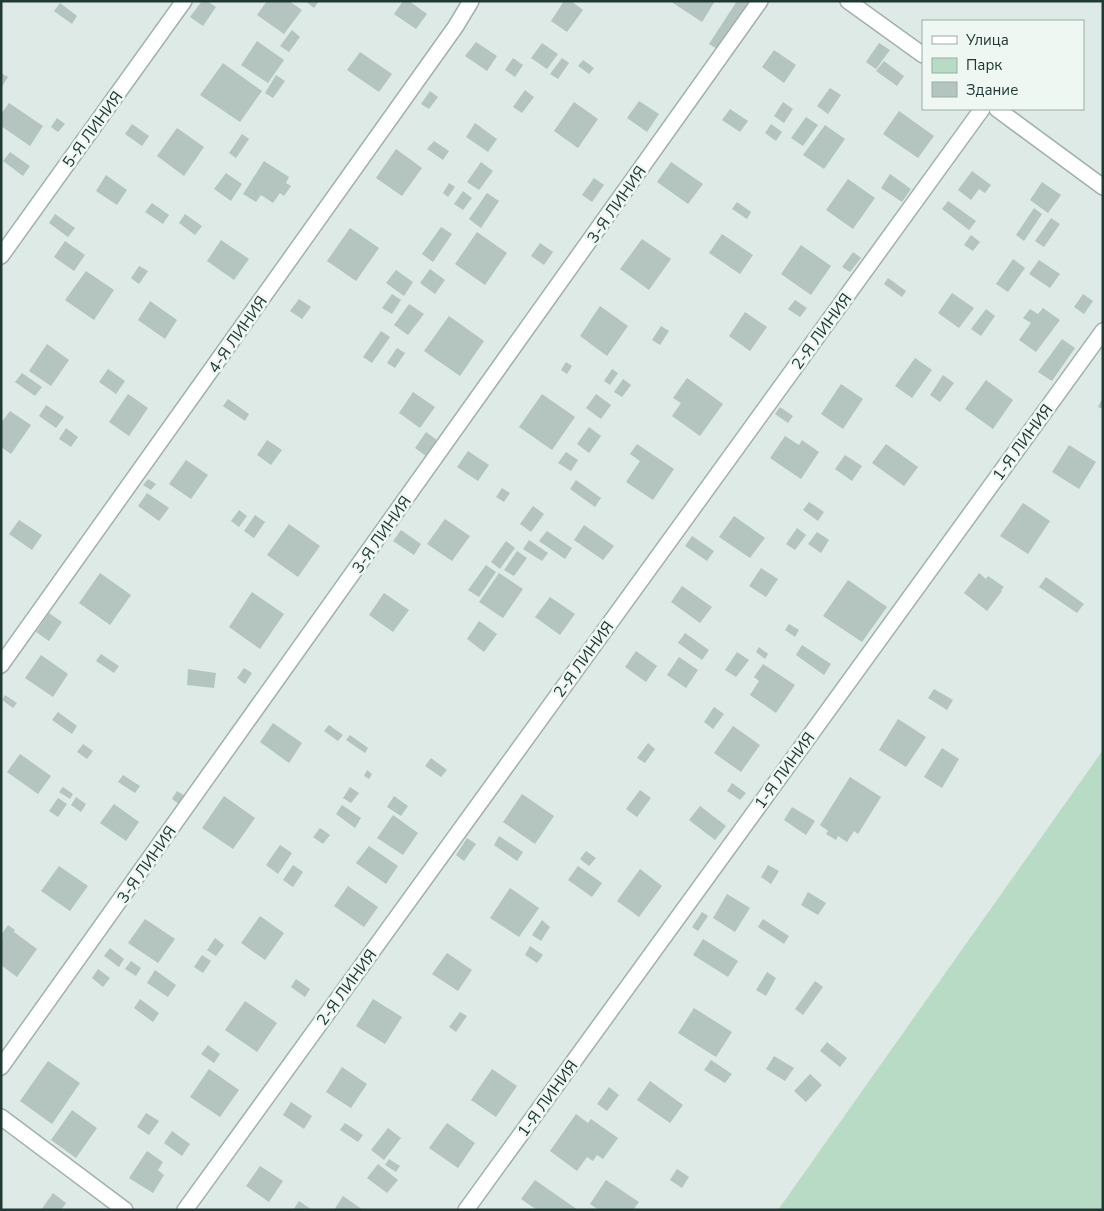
<svg xmlns="http://www.w3.org/2000/svg" width="1104" height="1211" viewBox="0 0 1104 1211" font-family="'Nunito Sans',sans-serif">
<style>
.green{fill:#b7dbc4}
.building{fill:#b4c4bf}
.lines{fill:none;stroke-linecap:round;stroke-linejoin:round}
.minor-casing{stroke:#a1b1ad;stroke-width:18}
.tertiary-casing{stroke:#a1b1ad;stroke-width:18}
.minor{stroke:#fff;stroke-width:15}
.tertiary{stroke:#fff;stroke-width:15}
.labels{text-anchor:middle;stroke-width:5;stroke-linejoin:round;paint-order:stroke}
.street-label{font-size:16px;fill:#203935;stroke:#eff7f3}
</style>
<rect width="100%" height="100%" fill="#deeae6"/>
<path class="green" d="M1103,750V1210H778Z"/>
<g class="building">
<path d="M202,1H207L216,7L203,26L190,17Z"/>
<path d="M267,1H289L302,10L284,34L257,15Z"/>
<path d="M305,1H319L314,8Z"/>
<path d="M403,1H409L427,14L416,29L394,14Z"/>
<path d="M564,1H571L583,10L567,32L551,21Z"/>
<path d="M670,1H715L702,22Z"/>
<path d="M737,1H750L719,50L709,44Z"/>
<path d="M60,3L77,16L72,24L54,11Z"/>
<path d="M292,30L300,37L289,52L280,46Z"/>
<path d="M257,41L284,60L268,83L241,65Z"/>
<path d="M476,42L497,56L487,71L465,56Z"/>
<path d="M542,43L558,54L547,69L531,58Z"/>
<path d="M879,43L890,50L876,69L866,62Z"/>
<path d="M774,50L796,65L784,83L762,67Z"/>
<path d="M360,52L392,74L379,92L347,70Z"/>
<path d="M513,58L523,65L515,77L505,70Z"/>
<path d="M562,58L569,63L558,79L550,74Z"/>
<path d="M583,60L594,68L589,74L578,66Z"/>
<path d="M884,61L904,76L897,86L876,71Z"/>
<path d="M223,63L262,91L240,122L200,95Z"/>
<path d="M1,73L8,77L1,88Z"/>
<path d="M276,75L285,81L273,98L265,93Z"/>
<path d="M830,88L841,95L828,114L817,106Z"/>
<path d="M525,90L534,97L522,113L513,107Z"/>
<path d="M430,91L438,97L429,109L421,104Z"/>
<path d="M639,101L659,114L647,132L627,118Z"/>
<path d="M574,102L598,119L578,148L554,131Z"/>
<path d="M783,102L793,109L784,123L774,116Z"/>
<path d="M9,103L43,126L30,146L1,126V114Z"/>
<path d="M730,109L748,121L740,132L722,120Z"/>
<path d="M899,111L934,136L918,158L883,134Z"/>
<path d="M806,117L818,125L803,146L791,138Z"/>
<path d="M57,118L65,124L58,132L51,127Z"/>
<path d="M475,123L497,139L488,152L466,137Z"/>
<path d="M132,124L149,136L142,146L125,134Z"/>
<path d="M771,124L782,132L776,141L765,133Z"/>
<path d="M825,125L845,139L824,169L803,155Z"/>
<path d="M177,128L204,147L184,176L157,156Z"/>
<path d="M242,134L249,139L236,158L229,153Z"/>
<path d="M434,141L449,151L443,160L427,149Z"/>
<path d="M396,149L422,168L402,196L376,178Z"/>
<path d="M10,152L30,166L23,176L3,161Z"/>
<path d="M264,161L289,177L286,183L291,186L284,196L280,193L273,203L261,195L256,202L243,194Z"/>
<path d="M481,162L493,171L479,190L467,182Z"/>
<path d="M671,162L703,184L688,204L657,182Z"/>
<path d="M972,171L991,185L985,193L979,189L971,200L958,190Z"/>
<path d="M226,173L242,184L231,201L214,189Z"/>
<path d="M890,174L911,189L902,202L881,188Z"/>
<path d="M106,175L127,190L117,205L96,191Z"/>
<path d="M594,178L604,185L592,202L582,195Z"/>
<path d="M848,179L875,198L853,229L826,210Z"/>
<path d="M1042,182L1061,195L1048,213L1030,200Z"/>
<path d="M449,183L455,187L448,197L443,193Z"/>
<path d="M463,191L472,198L463,210L454,204Z"/>
<path d="M487,193L499,201L481,228L469,219Z"/>
<path d="M948,201L976,221L969,230L942,209Z"/>
<path d="M737,202L751,212L747,219L732,209Z"/>
<path d="M152,203L169,215L163,224L145,212Z"/>
<path d="M1034,208L1042,214L1024,241L1016,235Z"/>
<path d="M55,214L75,228L68,237L49,223Z"/>
<path d="M185,214L202,226L195,235L179,223Z"/>
<path d="M1051,218L1060,224L1044,247L1035,241Z"/>
<path d="M441,227L452,234L433,262L422,254Z"/>
<path d="M350,228L379,248L356,281L327,261Z"/>
<path d="M477,232L507,253L485,285L455,264Z"/>
<path d="M722,234L753,255L740,274L709,253Z"/>
<path d="M971,235L980,242L973,251L964,245Z"/>
<path d="M642,239L671,259L649,290L620,269Z"/>
<path d="M221,240L249,259L234,280L207,261Z"/>
<path d="M65,241L85,255L74,271L54,257Z"/>
<path d="M540,243L553,252L544,265L531,256Z"/>
<path d="M801,245L831,266L811,295L781,274Z"/>
<path d="M853,252L861,258L850,272L842,267Z"/>
<path d="M1013,259L1025,268L1008,292L996,284Z"/>
<path d="M1039,260L1060,274L1050,288L1029,274Z"/>
<path d="M139,266L148,271L139,284L131,278Z"/>
<path d="M430,269L445,280L435,294L420,283Z"/>
<path d="M396,270L413,282L404,296L386,283Z"/>
<path d="M86,271L114,290L94,320L65,300Z"/>
<path d="M888,278L906,291L902,297L884,284Z"/>
<path d="M952,293L974,308L959,328L938,313Z"/>
<path d="M392,294L401,300L392,314L382,308Z"/>
<path d="M1083,294L1093,301L1084,314L1074,307Z"/>
<path d="M299,299L311,307L302,319L290,311Z"/>
<path d="M795,300L807,308L800,317L788,309Z"/>
<path d="M150,301L177,320L165,339L138,320Z"/>
<path d="M409,304L424,314L408,335L394,325Z"/>
<path d="M600,306L628,326L607,356L580,336Z"/>
<path d="M1043,308L1060,320L1036,352L1019,340L1031,323L1023,318L1030,309L1038,314Z"/>
<path d="M986,309L995,316L981,336L971,329Z"/>
<path d="M745,312L767,327L750,351L729,336Z"/>
<path d="M449,316L484,341L460,376L424,351Z"/>
<path d="M661,326L669,331L660,345L652,340Z"/>
<path d="M381,331L390,337L372,363L363,357Z"/>
<path d="M1062,339L1075,348L1052,381L1038,372Z"/>
<path d="M47,344L69,360L51,386L29,371Z"/>
<path d="M397,348L405,353L395,368L387,363Z"/>
<path d="M915,358L932,370L912,398L895,386Z"/>
<path d="M566,362L572,366L567,374L561,370Z"/>
<path d="M108,369L125,381L116,394L99,382Z"/>
<path d="M612,369L618,373L610,385L604,381Z"/>
<path d="M22,373L42,387L35,396L15,382Z"/>
<path d="M943,375L954,383L940,402L930,395Z"/>
<path d="M687,378L723,404L700,436L672,416L681,403L673,398Z"/>
<path d="M623,379L631,385L622,397L614,392Z"/>
<path d="M986,380L1013,400L993,429L965,409Z"/>
<path d="M841,384L863,399L843,429L821,414Z"/>
<path d="M413,392L435,407L420,428L399,413Z"/>
<path d="M128,394L148,408L129,436L109,422Z"/>
<path d="M542,394L575,417L552,450L519,427Z"/>
<path d="M596,394L611,405L601,419L586,408Z"/>
<path d="M1103,397V409L1098,407Z"/>
<path d="M228,399L249,414L245,421L223,406Z"/>
<path d="M46,405L64,417L56,428L39,416Z"/>
<path d="M780,407L793,416L788,423L775,414Z"/>
<path d="M10,411L31,425L11,454L1,447V423Z"/>
<path d="M589,427L601,436L589,453L577,444Z"/>
<path d="M66,428L78,437L71,447L59,439Z"/>
<path d="M426,432L437,440L426,456L415,448Z"/>
<path d="M785,436L799,445L802,440L819,452L801,479L770,458Z"/>
<path d="M267,440L282,450L271,465L257,455Z"/>
<path d="M637,444L674,469L653,500L626,482L640,461L630,454Z"/>
<path d="M886,444L918,467L904,486L872,463Z"/>
<path d="M1069,445L1096,462L1079,489L1052,472Z"/>
<path d="M468,451L489,465L478,481L457,467Z"/>
<path d="M566,452L578,460L571,471L558,463Z"/>
<path d="M845,455L862,466L852,481L835,469Z"/>
<path d="M186,460L208,475L191,499L169,484Z"/>
<path d="M148,479L156,484L151,490L143,485Z"/>
<path d="M576,480L601,498L595,507L570,489Z"/>
<path d="M502,488L510,493L504,502L496,497Z"/>
<path d="M147,493L169,508L159,521L138,506Z"/>
<path d="M809,502L824,512L818,521L803,510Z"/>
<path d="M1023,503L1050,521L1028,554L1000,536Z"/>
<path d="M533,506L544,514L531,532L520,524Z"/>
<path d="M239,510L247,516L239,527L231,521Z"/>
<path d="M255,515L265,522L254,538L244,531Z"/>
<path d="M734,516L765,538L750,558L719,537Z"/>
<path d="M445,519L470,536L452,561L427,544Z"/>
<path d="M19,520L42,535L32,550L9,534Z"/>
<path d="M289,524L320,546L298,577L267,555Z"/>
<path d="M584,525L614,546L603,560L574,540Z"/>
<path d="M797,528L806,535L795,550L786,544Z"/>
<path d="M401,530L421,544L414,555L393,541Z"/>
<path d="M547,531L572,548L565,559L539,541Z"/>
<path d="M817,532L829,540L821,553L808,544Z"/>
<path d="M692,536L714,551L707,561L685,546Z"/>
<path d="M529,540L548,553L542,561L523,549Z"/>
<path d="M506,541L515,548L500,569L491,562Z"/>
<path d="M517,551L527,558L514,576L504,570Z"/>
<path d="M486,565L496,572L479,597L468,590Z"/>
<path d="M761,568L778,579L766,597L749,586Z"/>
<path d="M100,573L131,595L110,625L79,603Z"/>
<path d="M499,573L523,589L503,618L479,602Z"/>
<path d="M979,573L986,579L988,576L1004,587L1001,590L1002,591L987,611L964,593Z"/>
<path d="M1046,577L1084,604L1077,613L1039,587Z"/>
<path d="M848,580L887,607L862,642L823,616Z"/>
<path d="M682,586L712,607L700,623L671,602Z"/>
<path d="M252,592L284,614L260,649L229,627Z"/>
<path d="M384,593L409,610L393,632L369,615Z"/>
<path d="M550,597L575,614L560,635L535,617Z"/>
<path d="M49,613L62,622L49,641L36,632Z"/>
<path d="M479,621L497,634L484,652L467,639Z"/>
<path d="M789,624L799,630L795,637L785,630Z"/>
<path d="M685,633L709,650L702,660L678,643Z"/>
<path d="M802,645L831,664L824,675L796,655Z"/>
<path d="M759,647L768,654L765,659L756,652Z"/>
<path d="M636,651L657,666L646,682L625,667Z"/>
<path d="M737,652L749,660L736,677L725,670Z"/>
<path d="M101,654L119,666L114,673L96,661Z"/>
<path d="M41,655L68,674L53,697L25,678Z"/>
<path d="M679,657L698,670L686,688L667,675Z"/>
<path d="M763,664L795,685L776,713L750,695L759,681L754,677Z"/>
<path d="M244,668L252,673L245,684L237,678Z"/>
<path d="M188,669L216,673L214,688L187,685Z"/>
<path d="M934,689L953,700L947,710L928,698Z"/>
<path d="M5,695L17,703L13,708L2,700Z"/>
<path d="M714,707L724,714L713,729L704,722Z"/>
<path d="M58,712L77,726L72,734L52,720Z"/>
<path d="M898,719L926,737L906,767L879,750Z"/>
<path d="M273,723L302,743L289,763L260,742Z"/>
<path d="M329,725L343,735L338,741L324,731Z"/>
<path d="M733,726L760,745L741,772L714,753Z"/>
<path d="M350,735L368,748L365,753L346,740Z"/>
<path d="M648,743L655,749L645,763L637,758Z"/>
<path d="M83,744L93,751L87,759L77,752Z"/>
<path d="M942,748L959,759L942,788L924,777Z"/>
<path d="M20,754L51,776L38,794L7,772Z"/>
<path d="M431,758L447,770L441,777L425,766Z"/>
<path d="M367,770L372,774L369,779L364,776Z"/>
<path d="M123,775L140,786L135,793L118,782Z"/>
<path d="M850,777L881,797L858,834L854,831L847,842L838,836L836,840L826,834L828,831L820,825Z"/>
<path d="M732,783L746,793L740,800L727,791Z"/>
<path d="M63,787L73,794L70,799L59,792Z"/>
<path d="M350,787L359,793L351,803L343,798Z"/>
<path d="M640,790L651,798L637,817L626,809Z"/>
<path d="M177,791L185,796L179,804L172,799Z"/>
<path d="M522,794L554,816L535,844L503,822Z"/>
<path d="M224,796L255,818L233,849L202,828Z"/>
<path d="M394,796L408,806L401,816L387,807Z"/>
<path d="M76,797L86,804L81,812L71,805Z"/>
<path d="M58,798L67,804L58,817L49,811Z"/>
<path d="M114,804L139,822L126,841L100,823Z"/>
<path d="M342,805L361,818L355,828L336,814Z"/>
<path d="M700,806L726,826L715,840L689,820Z"/>
<path d="M792,807L815,821L806,835L784,820Z"/>
<path d="M393,815L418,833L403,855L377,838Z"/>
<path d="M320,828L330,835L323,844L313,837Z"/>
<path d="M499,836L523,852L517,861L494,845Z"/>
<path d="M467,838L476,844L464,861L456,855Z"/>
<path d="M280,845L292,853L278,874L266,865Z"/>
<path d="M369,846L398,866L386,884L356,863Z"/>
<path d="M586,851L596,858L589,866L580,859Z"/>
<path d="M293,865L303,872L293,887L283,880Z"/>
<path d="M768,865L779,871L771,884L761,877Z"/>
<path d="M59,866L88,886L70,911L41,891Z"/>
<path d="M578,866L602,883L592,897L568,880Z"/>
<path d="M640,869L662,886L639,917L617,901Z"/>
<path d="M348,886L378,907L364,927L334,906Z"/>
<path d="M510,888L539,908L519,937L490,918Z"/>
<path d="M808,892L826,903L818,915L801,905Z"/>
<path d="M727,894L750,908L735,932L713,918Z"/>
<path d="M702,912L708,916L698,931L692,927Z"/>
<path d="M260,916L284,933L265,960L241,943Z"/>
<path d="M145,919L175,939L158,963L128,943Z"/>
<path d="M763,919L789,936L784,944L758,927Z"/>
<path d="M542,920L550,927L541,941L532,935Z"/>
<path d="M8,925L15,930L14,932L37,949L17,977L1,965V941L3,938L1,935Z"/>
<path d="M215,938L224,945L216,956L207,950Z"/>
<path d="M703,939L738,961L728,977L693,955Z"/>
<path d="M530,946L543,955L537,963L525,955Z"/>
<path d="M110,948L124,959L119,967L104,956Z"/>
<path d="M447,953L472,970L458,991L432,974Z"/>
<path d="M202,955L211,961L203,973L194,967Z"/>
<path d="M131,961L141,968L136,976L125,969Z"/>
<path d="M98,969L110,978L103,987L92,978Z"/>
<path d="M155,970L176,985L168,997L147,983Z"/>
<path d="M767,972L776,978L766,996L756,990Z"/>
<path d="M296,979L310,989L305,997L291,987Z"/>
<path d="M815,981L823,987L803,1015L795,1009Z"/>
<path d="M140,999L159,1013L153,1022L134,1008Z"/>
<path d="M373,999L402,1017L385,1044L356,1026Z"/>
<path d="M245,1001L277,1023L257,1052L225,1030Z"/>
<path d="M694,1008L732,1032L716,1057L678,1033Z"/>
<path d="M460,1012L467,1016L456,1032L449,1027Z"/>
<path d="M827,1042L847,1058L840,1067L820,1051Z"/>
<path d="M208,1045L220,1054L214,1063L201,1054Z"/>
<path d="M774,1056L794,1068L785,1081L766,1069Z"/>
<path d="M711,1060L732,1074L725,1083L704,1070Z"/>
<path d="M48,1061L80,1083L52,1124L20,1101Z"/>
<path d="M342,1067L367,1084L351,1108L326,1092Z"/>
<path d="M209,1069L239,1090L220,1117L190,1097Z"/>
<path d="M492,1069L517,1086L496,1117L471,1100Z"/>
<path d="M810,1074L822,1085L806,1102L794,1091Z"/>
<path d="M650,1081L683,1105L670,1123L637,1100Z"/>
<path d="M609,1087L619,1095L607,1111L597,1104Z"/>
<path d="M291,1102L312,1116L304,1129L283,1115Z"/>
<path d="M72,1110L97,1128L76,1158L51,1140Z"/>
<path d="M146,1113L159,1121L149,1135L137,1127Z"/>
<path d="M576,1114L588,1123L591,1119L618,1138L603,1159L597,1155L593,1161L587,1157L577,1171L550,1151Z"/>
<path d="M345,1123L363,1135L358,1142L340,1130Z"/>
<path d="M447,1123L475,1143L458,1168L429,1148Z"/>
<path d="M388,1128L401,1138L384,1160L371,1150Z"/>
<path d="M172,1131L190,1144L182,1156L164,1143Z"/>
<path d="M147,1151L163,1162L158,1170L164,1175L153,1193L129,1178Z"/>
<path d="M389,1159L400,1166L396,1172L385,1165Z"/>
<path d="M378,1164L398,1180L387,1193L367,1178Z"/>
<path d="M260,1166L283,1181L269,1202L246,1186Z"/>
<path d="M677,1169L689,1177L682,1188L670,1180Z"/>
<path d="M535,1180L578,1210H537L521,1199Z"/>
<path d="M606,1180L639,1202L633,1210H599L590,1204Z"/>
<path d="M53,1193L66,1203L61,1210H41Z"/>
<path d="M343,1196L363,1210H334Z"/>
<path d="M299,1201L312,1210H293Z"/>
</g>
<g class="lines">
<g class="minor-casing">
<g id="minor">
<path d="M1,256L184,1"/>
<path d="M1,665L456,26L471,1"/>
<path d="M1,1067L760,1"/>
<path d="M1,1117L125,1210"/>
<path d="M185,1210L982,109"/>
<path d="M466,1210L1103,331"/>
</g>
</g>
<g class="tertiary-casing">
<g id="tertiary">
<path d="M848,1L923,55"/>
<path d="M997,109L1103,187"/>
</g>
</g>
<use href="#minor" class="minor"/>
<use href="#tertiary" class="tertiary"/>
</g>
<g class="labels">
<g class="street-label">
<text transform="translate(92 129) rotate(-54)" y="6">5-Я ЛИНИЯ</text>
<text transform="translate(616 204) rotate(-55)" y="6">3-Я ЛИНИЯ</text>
<text transform="translate(821 331) rotate(-54)" y="6">2-Я ЛИНИЯ</text>
<text transform="translate(237 334) rotate(-55)" y="6">4-Я ЛИНИЯ</text>
<text transform="translate(1022 442) rotate(-54)" y="6">1-Я ЛИНИЯ</text>
<text transform="translate(381 534) rotate(-55)" y="6">3-Я ЛИНИЯ</text>
<text transform="translate(583 659) rotate(-54)" y="6">2-Я ЛИНИЯ</text>
<text transform="translate(784 770) rotate(-54)" y="6">1-Я ЛИНИЯ</text>
<text transform="translate(146 864) rotate(-55)" y="6">3-Я ЛИНИЯ</text>
<text transform="translate(346 987) rotate(-54)" y="6">2-Я ЛИНИЯ</text>
<text transform="translate(547 1098) rotate(-54)" y="6">1-Я ЛИНИЯ</text>
</g>
</g>
<rect width="1104" height="1211" fill="none" stroke="#203935" stroke-width="5"/>
<rect x="922" y="20" width="162" height="90" fill="#eff7f3" stroke="#9caba7"/>
<rect x="932" y="36" width="25" height="8" fill="#ffffff" stroke="#9caba7"/>
<text x="966" y="45" font-size="15" fill="#203935">Улица</text>
<rect x="932" y="58" width="25" height="15" fill="#b7dbc4" stroke="#9caba7"/>
<text x="966" y="70" font-size="15" fill="#203935">Парк</text>
<rect x="932" y="82" width="25" height="15" fill="#b4c4bf" stroke="#9caba7"/>
<text x="966" y="95" font-size="15" fill="#203935">Здание</text>
</svg>
